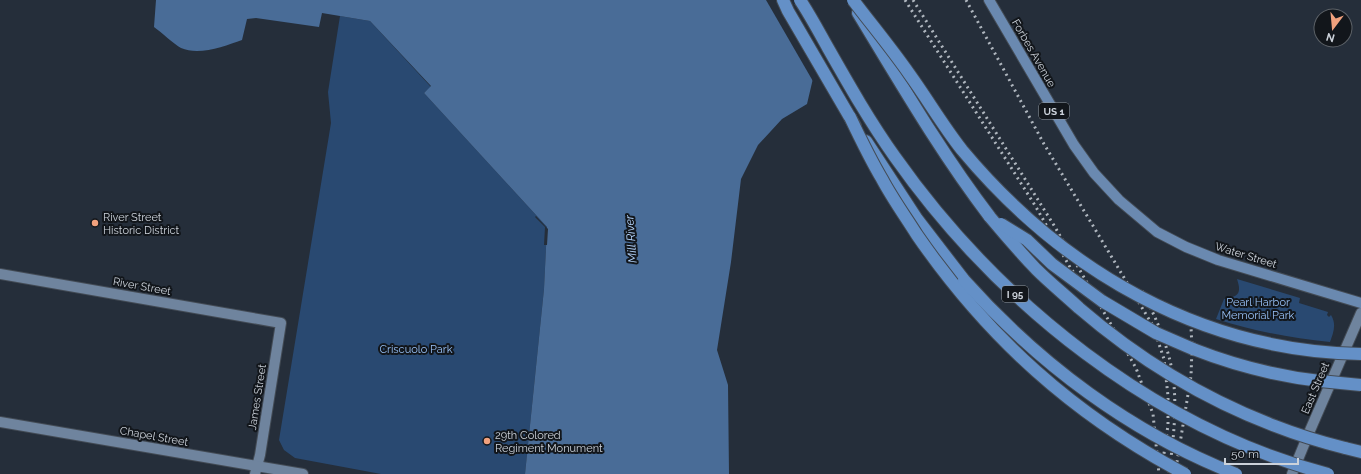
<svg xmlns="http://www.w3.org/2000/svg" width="1361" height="474" viewBox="0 0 1361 474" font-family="Raleway,sans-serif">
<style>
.green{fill:#294971}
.water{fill:#496c97}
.pier{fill:#252e3a}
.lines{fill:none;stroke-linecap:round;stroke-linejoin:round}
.secondary-casing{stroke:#434b55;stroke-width:12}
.primary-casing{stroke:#434b55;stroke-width:12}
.highway-casing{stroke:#434b55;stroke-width:14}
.secondary{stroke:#6f849e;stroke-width:10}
.primary{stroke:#6a89b0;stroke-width:10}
.highway{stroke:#6490c7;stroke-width:12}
.rail{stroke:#afb6be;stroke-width:3;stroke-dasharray:2 4;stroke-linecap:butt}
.highway-bridge-casing{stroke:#434b55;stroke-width:14;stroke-linecap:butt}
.highway-bridge{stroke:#6490c7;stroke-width:12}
.poi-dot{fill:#f1a17d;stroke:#12161b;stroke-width:1.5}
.labels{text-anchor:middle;stroke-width:4;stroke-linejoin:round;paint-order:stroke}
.shield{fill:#12161b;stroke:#949aa1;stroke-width:1}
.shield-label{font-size:10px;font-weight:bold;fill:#ccd2da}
.street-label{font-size:11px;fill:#ccd2da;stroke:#12161b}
.poi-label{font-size:11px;fill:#ccd2da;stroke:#12161b;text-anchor:start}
.park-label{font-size:11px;fill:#98c1f6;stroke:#12161b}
.water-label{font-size:12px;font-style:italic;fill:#b5d5fd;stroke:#12161b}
</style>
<rect width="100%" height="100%" fill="#252e3a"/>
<g class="green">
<path d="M340,16L370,21L431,87L424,93L547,227L544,289L525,474H381L295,458L284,450L279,440L331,123L328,92Z"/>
<path d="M1237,279L1300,298L1299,303L1328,312L1327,315L1329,317L1331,315C1337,325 1333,333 1330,342C1291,338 1253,331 1216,319L1224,299C1238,297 1242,294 1237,279Z"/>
</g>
<path class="water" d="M156,0H799L815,70L807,104L782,119L758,145L741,179L731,262L717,350L728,385L729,474H525L544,289L547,227L424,93L431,86L370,21L322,13L319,27L256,18L247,19L242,40C225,46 199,56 181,48C174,44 161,32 154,27Z"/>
<g class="pier">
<path d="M766,0H801L817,69L814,83Z"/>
<path d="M536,216L548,229L547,245H544L545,227L535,217Z"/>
</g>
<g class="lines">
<g class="secondary-casing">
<g id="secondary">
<path d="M0,274L281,323L260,455L255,474"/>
<path d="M0,422L303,474"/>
<path d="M1292,474L1308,435L1361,313"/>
</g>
</g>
<g class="primary-casing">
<path id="primary" d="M989,0L1074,145L1094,173L1119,200L1157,232L1186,247L1218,260L1361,303"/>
</g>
<g class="highway-casing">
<g id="highway">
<path d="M783,0L788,11L855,126"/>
<path d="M858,13C900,82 941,153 990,217"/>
<path d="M866,141L917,219L964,280"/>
<path d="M1193,349C1234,365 1276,376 1320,381"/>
<path d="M1345,448L1361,452"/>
</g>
</g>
<use href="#secondary" class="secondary"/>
<use href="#primary" class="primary"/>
<use href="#highway" class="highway"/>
<g class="rail">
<path d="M905,0L1036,207L1071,269L1082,283"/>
<path d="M913,0L1055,227L1136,368L1153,414L1159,474"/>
<path d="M966,0L1044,144L1153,326L1164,359L1168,396V425L1162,468"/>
<path d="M1142,291C1152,310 1161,329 1167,350C1180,391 1174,433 1169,474"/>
<path d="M1175,474L1191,376L1192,348L1191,327"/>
</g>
<g class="highway-bridge-casing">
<g id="highway-bridge">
<path d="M800,0C810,15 819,32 828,48C849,85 870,122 895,157C998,303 1154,428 1328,474"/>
<path d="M853,0C872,25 892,49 910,75C928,100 943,126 962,150C1063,271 1201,351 1361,354"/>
<path d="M850,117C860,138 870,159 882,179C892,198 905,216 917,235C988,338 1074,415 1185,474"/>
<path d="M990,217C1005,235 1020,252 1036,269C1050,283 1065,295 1079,308C1137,358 1204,399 1275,426C1298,435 1321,442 1345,448"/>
<path d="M1001,224L1027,240L1052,264L1102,301L1156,333L1193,349"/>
<path d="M964,280C1039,364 1131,433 1236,474"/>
<path d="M1320,381L1361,385"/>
</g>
</g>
<use href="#highway-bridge" class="highway-bridge"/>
</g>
<g class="poi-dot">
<circle cx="95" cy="223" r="4"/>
<circle cx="487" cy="441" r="4"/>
</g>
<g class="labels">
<g class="shield">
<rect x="1039" y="103" width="30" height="16" rx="3"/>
<rect x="1002" y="286" width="26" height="16" rx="3"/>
</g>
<g class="shield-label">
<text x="1054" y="115">US 1</text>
<text x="1015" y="298">I 95</text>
</g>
<g class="street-label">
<text transform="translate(1034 53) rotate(60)" y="4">Forbes Avenue</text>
<text transform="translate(1246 255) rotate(17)" y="4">Water Street</text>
<text transform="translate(142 286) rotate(10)" y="4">River Street</text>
<text transform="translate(1315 388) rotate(-67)" y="4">East Street</text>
<text transform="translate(257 397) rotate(-81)" y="4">James Street</text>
<text transform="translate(154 436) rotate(10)" y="4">Chapel Street</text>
</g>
<g class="poi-label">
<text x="103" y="221">River Street<tspan x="103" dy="13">Historic District</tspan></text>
<text x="495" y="439">29th Colored<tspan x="495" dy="13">Regiment Monument</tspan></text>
</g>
<g class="park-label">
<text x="1258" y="306">Pearl Harbor<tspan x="1258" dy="13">Memorial Park</tspan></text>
<text x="416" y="353">Criscuolo Park</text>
</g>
<g class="water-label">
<text transform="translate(631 239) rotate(-94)" y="4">Mill River</text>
</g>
</g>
<g transform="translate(1333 28) rotate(196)"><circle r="19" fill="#12161b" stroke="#5c6167"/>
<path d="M0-3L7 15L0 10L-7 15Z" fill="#f1a17d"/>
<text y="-6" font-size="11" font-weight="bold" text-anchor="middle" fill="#ccd2da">N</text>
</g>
<path d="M1225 458v6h73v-6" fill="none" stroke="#ccd2da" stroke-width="2"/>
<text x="1231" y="458" font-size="12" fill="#ccd2da" stroke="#12161b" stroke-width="3" paint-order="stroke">50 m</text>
</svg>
